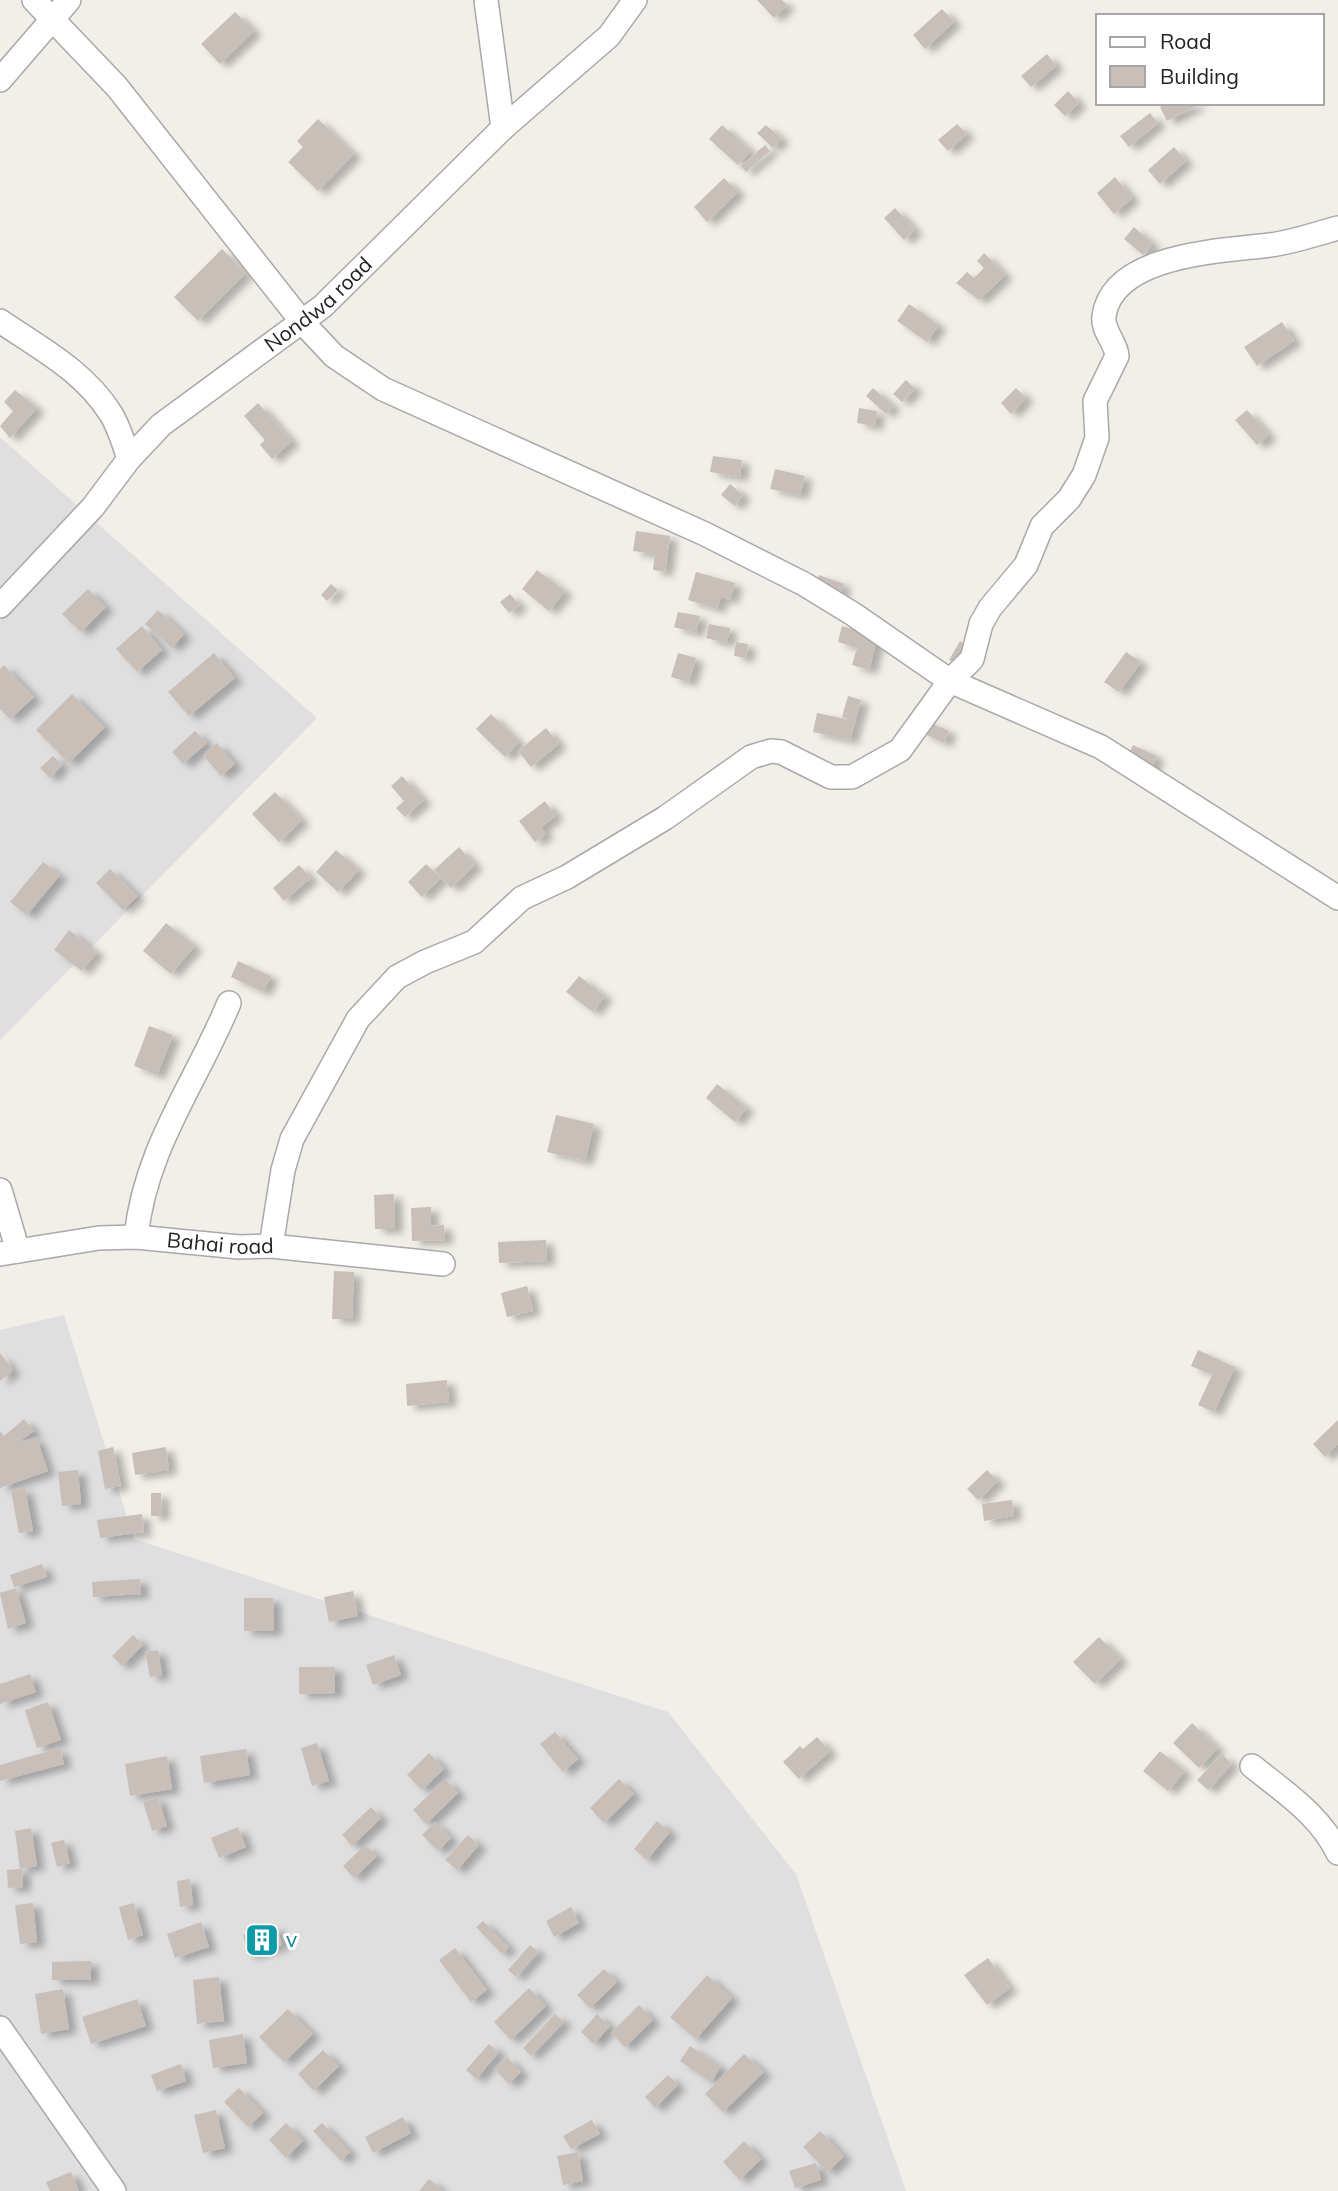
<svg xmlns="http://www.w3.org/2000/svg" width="1338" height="2191" viewBox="0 0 1338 2191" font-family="Mulish,sans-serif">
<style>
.residential{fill:#e0dfdf}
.building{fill:#c7bfb8;filter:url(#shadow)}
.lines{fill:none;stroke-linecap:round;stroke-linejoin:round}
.street-casing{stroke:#a9a9a9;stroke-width:26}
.street{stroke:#fff;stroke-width:23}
.labels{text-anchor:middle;stroke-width:6;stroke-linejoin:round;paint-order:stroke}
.street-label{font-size:21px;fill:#222;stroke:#fff}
.culture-label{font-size:21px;fill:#0d838f;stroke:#fff;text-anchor:start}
</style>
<defs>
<filter id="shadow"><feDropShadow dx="8" dy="4.5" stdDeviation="3.5" flood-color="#0004"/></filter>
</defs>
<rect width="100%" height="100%" fill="#f2efe9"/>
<g class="residential">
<path d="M0,437L317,718L0,1040Z"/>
<path d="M64,1315L134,1539L668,1712L796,1874L906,2191H0V1330Z"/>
</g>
<g class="building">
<path d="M757,0H782L787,5L774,18Z"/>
<path d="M942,9L954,22L925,49L913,35Z"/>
<path d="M235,12L254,31L220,64L201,44Z"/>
<path d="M1047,54L1056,66L1031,87L1021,76Z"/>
<path d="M1068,91L1079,103L1065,116L1054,105Z"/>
<path d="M1168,103H1197L1198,105L1167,121L1160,107Z"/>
<path d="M1150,113L1158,123L1129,147L1120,136Z"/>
<path d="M318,119L354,154L318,191L288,162L303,147L297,141Z"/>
<path d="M957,124L967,134L948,151L938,140Z"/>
<path d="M722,125L751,151L738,165L709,139Z"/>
<path d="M766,125L782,139L773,148L757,133Z"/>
<path d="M765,145L770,151L746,172L741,166Z"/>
<path d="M1174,147L1186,161L1160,184L1148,170Z"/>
<path d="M1115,177L1132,198L1114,214L1097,193Z"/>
<path d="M724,178L738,192L707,222L694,207Z"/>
<path d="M895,208L915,230L904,240L884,218Z"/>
<path d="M1134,227L1153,244L1143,255L1124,239Z"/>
<path d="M222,249L246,273L198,321L174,297Z"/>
<path d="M984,253L1005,275L979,300L956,283L967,272L974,278L984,268L977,261Z"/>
<path d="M909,304L939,325L927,342L897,321Z"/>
<path d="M1282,322L1294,341L1257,366L1244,347Z"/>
<path d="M906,380L915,389L902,402L893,394Z"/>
<path d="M873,388L893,406L886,414L866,396Z"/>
<path d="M1016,388L1026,398L1011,414L1001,403Z"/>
<path d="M15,390L37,408L10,438L0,426L13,411L4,402Z"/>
<path d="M258,403L292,441L272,459L260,445L265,440L244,416Z"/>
<path d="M859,408L877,411L875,426L857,423Z"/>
<path d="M1247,410L1269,435L1257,445L1235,420Z"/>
<path d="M713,456L742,460L740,477L710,472Z"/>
<path d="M775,469L805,476L800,495L770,489Z"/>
<path d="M730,484L743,495L735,506L721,495Z"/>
<path d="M636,531L670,536L665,572L653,570L655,554L633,551Z"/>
<path d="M537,570L565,591L549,611L522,589Z"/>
<path d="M696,572L735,583L730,600L721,597L717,609L688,600Z"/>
<path d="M819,575L844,584L839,597L814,588Z"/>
<path d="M331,584L338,590L327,601L321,595Z"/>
<path d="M88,589L106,607L81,632L62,614Z"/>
<path d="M510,594L520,605L509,613L500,602Z"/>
<path d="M158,610L184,634L172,648L145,624Z"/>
<path d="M678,612L700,616L696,633L674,627Z"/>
<path d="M709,624L730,628L727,643L706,638Z"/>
<path d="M142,626L162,650L137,672L116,649Z"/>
<path d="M842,626L878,636L869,670L852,665L857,648L838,642Z"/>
<path d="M960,641L972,648L961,667L949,660Z"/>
<path d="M736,642L748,644L746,658L734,656Z"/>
<path d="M1126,652L1141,662L1119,692L1104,682Z"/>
<path d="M214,653L235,678L189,716L168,692Z"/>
<path d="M678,653L696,658L689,682L671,677Z"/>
<path d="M4,665L34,697L10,719L0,709V669Z"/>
<path d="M72,694L105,727L69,763L36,730Z"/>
<path d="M848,696L861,700L850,740L813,732L817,713L851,720L842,717Z"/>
<path d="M491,714L519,742L505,757L476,729Z"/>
<path d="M926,721L949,731L944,743L921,732Z"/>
<path d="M546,728L559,744L531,767L518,751Z"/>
<path d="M195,731L207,743L183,764L172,752Z"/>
<path d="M217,743L235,764L221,776L203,755Z"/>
<path d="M1133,745L1157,756L1150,772L1125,761Z"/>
<path d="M53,756L62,765L50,778L40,768Z"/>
<path d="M402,776L424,800L405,817L396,808L404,801L391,786Z"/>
<path d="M275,792L302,820L279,842L252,814Z"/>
<path d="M545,801L556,816L541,827L546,834L535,842L519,821Z"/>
<path d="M459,847L475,865L451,888L434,870Z"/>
<path d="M336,850L359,870L338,892L316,872Z"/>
<path d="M43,862L60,875L27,915L10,902Z"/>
<path d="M426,864L441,878L422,897L408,882Z"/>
<path d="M299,865L311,878L284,901L273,888Z"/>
<path d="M110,869L138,896L123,910L96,883Z"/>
<path d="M166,923L195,946L171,974L143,951Z"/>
<path d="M69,930L97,952L82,971L54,950Z"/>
<path d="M238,961L271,976L263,992L231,977Z"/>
<path d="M579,976L605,996L593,1012L566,992Z"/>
<path d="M149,1026L173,1035L157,1075L134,1066Z"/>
<path d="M717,1084L747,1108L735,1122L706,1098Z"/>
<path d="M556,1115L594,1124L585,1161L547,1152Z"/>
<path d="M394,1194L395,1229H375L374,1195Z"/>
<path d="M431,1207V1226L444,1225L445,1240L412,1241L411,1208Z"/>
<path d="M546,1240L547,1261L499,1263L498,1242Z"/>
<path d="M334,1271L354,1272L352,1319H332Z"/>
<path d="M527,1286L533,1311L507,1317L501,1293Z"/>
<path d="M1198,1350L1235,1367L1214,1412L1198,1405L1212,1375L1191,1366Z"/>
<path d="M0,1353L13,1370L0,1381Z"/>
<path d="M447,1380L449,1402L407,1406L406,1384Z"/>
<path d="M24,1419L34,1431L19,1442L36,1437L48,1471L0,1488V1431L4,1436Z"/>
<path d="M1338,1420V1444L1325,1457L1313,1444Z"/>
<path d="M113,1447L121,1486L105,1489L98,1451Z"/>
<path d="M166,1447L169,1470L135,1475L132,1453Z"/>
<path d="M78,1470L81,1504L62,1506L58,1472Z"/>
<path d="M987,1470L998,1481L978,1500L967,1489Z"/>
<path d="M25,1488L33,1531L19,1533L11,1491Z"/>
<path d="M151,1493H161L162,1516H151Z"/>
<path d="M1012,1500L1014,1516L984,1521L982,1504Z"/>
<path d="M142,1514L144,1532L100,1538L97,1520Z"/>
<path d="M42,1564L47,1577L14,1587L10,1575Z"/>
<path d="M140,1579L141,1594L93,1597L92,1582Z"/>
<path d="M16,1588L26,1623L8,1629L0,1593Z"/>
<path d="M353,1591L358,1616L329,1622L324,1597Z"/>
<path d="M244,1598H273L274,1631H244Z"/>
<path d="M133,1635L143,1645L122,1666L112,1656Z"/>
<path d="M1099,1637L1121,1659L1095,1684L1073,1662Z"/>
<path d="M158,1650L162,1675L150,1677L145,1652Z"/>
<path d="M394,1655L401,1675L373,1685L366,1665Z"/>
<path d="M299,1667H335V1693L299,1694Z"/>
<path d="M30,1674L36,1692L0,1704V1684Z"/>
<path d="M48,1702L61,1740L37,1748L25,1710Z"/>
<path d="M1192,1723L1218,1748L1199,1768L1173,1743Z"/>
<path d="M555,1732L578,1759L563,1772L540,1744Z"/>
<path d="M817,1737L830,1751L799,1779L783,1762L800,1746L803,1749Z"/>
<path d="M317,1743L329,1781L312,1786L301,1748Z"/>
<path d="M60,1748L64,1764L0,1781V1765Z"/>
<path d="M246,1749L250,1775L204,1783L200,1756Z"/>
<path d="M1160,1751L1185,1771L1168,1791L1143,1771Z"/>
<path d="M429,1753L444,1769L422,1790L407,1775Z"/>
<path d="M1222,1754L1232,1764L1208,1790L1197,1780Z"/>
<path d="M167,1756L172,1789L130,1796L125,1764Z"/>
<path d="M445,1779L458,1793L426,1824L413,1810Z"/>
<path d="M619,1779L634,1794L604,1823L590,1808Z"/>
<path d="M158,1797L167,1826L152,1831L143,1802Z"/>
<path d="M371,1807L381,1818L352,1846L342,1835Z"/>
<path d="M657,1821L670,1832L647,1860L634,1849Z"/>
<path d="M435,1822L451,1838L438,1851L422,1835Z"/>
<path d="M238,1827L246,1847L219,1858L211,1838Z"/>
<path d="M31,1828L37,1866L20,1869L15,1831Z"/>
<path d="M468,1835L479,1845L457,1870L445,1860Z"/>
<path d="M64,1840L70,1863L57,1867L51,1843Z"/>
<path d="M365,1845L377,1856L354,1878L343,1866Z"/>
<path d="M22,1869L23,1887L8,1888L7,1870Z"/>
<path d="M190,1879L193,1905L180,1907L177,1881Z"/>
<path d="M33,1903L37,1942L20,1944L15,1905Z"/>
<path d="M134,1903L143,1935L128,1940L119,1907Z"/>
<path d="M571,1907L579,1923L554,1937L546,1921Z"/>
<path d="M483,1921L509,1947L502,1954L476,1927Z"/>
<path d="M201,1922L209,1947L175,1958L167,1934Z"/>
<path d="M276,1926L282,1945L248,1955L243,1935Z"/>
<path d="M530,1945L538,1952L516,1977L508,1970Z"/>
<path d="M455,1948L487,1990L471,2002L439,1960Z"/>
<path d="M988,1958L1010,1988L987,2005L964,1975Z"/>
<path d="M91,1961V1980H52V1962Z"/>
<path d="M604,1969L617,1982L590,2008L577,1995Z"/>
<path d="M707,1975L732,1998L696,2039L670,2017Z"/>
<path d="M219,1977L224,2021L197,2024L193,1980Z"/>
<path d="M529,1988L546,2006L511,2040L494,2022Z"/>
<path d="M63,1989L69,2029L41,2034L35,1994Z"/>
<path d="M137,1999L146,2026L91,2044L82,2017Z"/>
<path d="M639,2005L653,2020L625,2047L611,2033Z"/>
<path d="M288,2009L313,2034L284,2062L259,2037Z"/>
<path d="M555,2014L564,2022L531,2056L523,2048Z"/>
<path d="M597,2014L610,2026L594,2044L581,2032Z"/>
<path d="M243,2034L247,2063L213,2068L209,2040Z"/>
<path d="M489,2044L499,2052L476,2079L466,2070Z"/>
<path d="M690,2046L721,2067L711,2082L680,2061Z"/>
<path d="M323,2050L339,2066L314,2091L298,2074Z"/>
<path d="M744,2054L764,2072L723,2112L705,2094Z"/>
<path d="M507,2057L521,2072L509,2084L494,2069Z"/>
<path d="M181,2064L186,2081L157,2091L151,2075Z"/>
<path d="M668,2075L678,2085L655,2108L645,2097Z"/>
<path d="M239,2088L263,2113L248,2127L224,2102Z"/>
<path d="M216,2110L225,2148L203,2153L194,2115Z"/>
<path d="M403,2117L411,2133L373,2153L365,2137Z"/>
<path d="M592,2120L600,2134L571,2149L563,2136Z"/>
<path d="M286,2123L303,2141L286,2158L269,2140Z"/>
<path d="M322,2123L350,2152L341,2161L313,2131Z"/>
<path d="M820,2131L844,2156L828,2172L803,2147Z"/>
<path d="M744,2141L761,2159L740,2180L723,2162Z"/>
<path d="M578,2152L583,2181L563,2185L557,2156Z"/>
<path d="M816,2163L821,2180L795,2188L789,2171Z"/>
<path d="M71,2172L79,2191H50L46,2182Z"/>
<path d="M429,2179L443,2191H419Z"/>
</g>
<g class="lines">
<g class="street-casing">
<g id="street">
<path d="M34,0L117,87L303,323L334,356L383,389L705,534L804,584L853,614L950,681L1101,747L1338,898"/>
<path d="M486,0L503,128"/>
<path d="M0,80L69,0"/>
<path d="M0,321C41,349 84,371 111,414C119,427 124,444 129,459"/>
<path id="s1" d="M0,606L93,507L129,459L161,425L323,306L503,128L609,36L635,0"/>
<path d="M0,1190L18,1251"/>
<path d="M136,1237C145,1148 196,1083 229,1003"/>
<path d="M271,1246L283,1170L292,1139L358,1019L397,977L425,962L474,942L522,898L567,877L665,818L751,757L771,751L781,752L831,777H852L900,750L950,681L972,659L981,624L990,608L1026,565L1042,526L1069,499L1084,475L1097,438L1095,401L1117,356C1116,342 1102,331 1104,316C1113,253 1225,251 1270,245C1294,242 1315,234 1338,228"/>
<path id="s2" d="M0,1254L99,1238L136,1237L239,1247L271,1246L443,1264"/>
<path d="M1252,1766C1284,1792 1320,1815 1338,1853"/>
<path d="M0,2028L114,2191"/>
</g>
</g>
<use href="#street" class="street"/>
</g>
<defs>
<g id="building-square" transform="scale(1.75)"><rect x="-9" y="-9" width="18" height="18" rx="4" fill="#0f9aa8" stroke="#fff"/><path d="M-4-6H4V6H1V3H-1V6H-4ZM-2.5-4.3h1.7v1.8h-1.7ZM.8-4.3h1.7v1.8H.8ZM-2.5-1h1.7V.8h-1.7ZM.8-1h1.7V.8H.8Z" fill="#fff"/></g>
</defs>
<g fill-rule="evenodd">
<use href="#building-square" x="262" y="1940"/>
</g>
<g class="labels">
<g class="street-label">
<text dy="7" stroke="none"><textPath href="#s1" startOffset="441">Nondwa road</textPath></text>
<text dy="7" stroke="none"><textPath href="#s2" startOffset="222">Bahai road</textPath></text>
</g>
<g class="culture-label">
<text x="286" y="1947">v</text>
</g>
</g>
<rect x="1096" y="14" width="228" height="91" fill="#ffffff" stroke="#a7a7a7" stroke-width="2"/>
<rect x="1110" y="37" width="35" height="10" fill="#ffffff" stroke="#a7a7a7" stroke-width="2"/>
<text x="1160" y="49" font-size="21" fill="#222222">Road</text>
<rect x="1110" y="66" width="35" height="21" fill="#c7bfb8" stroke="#a7a7a7" stroke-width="2"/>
<text x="1160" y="84" font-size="21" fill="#222222">Building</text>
</svg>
